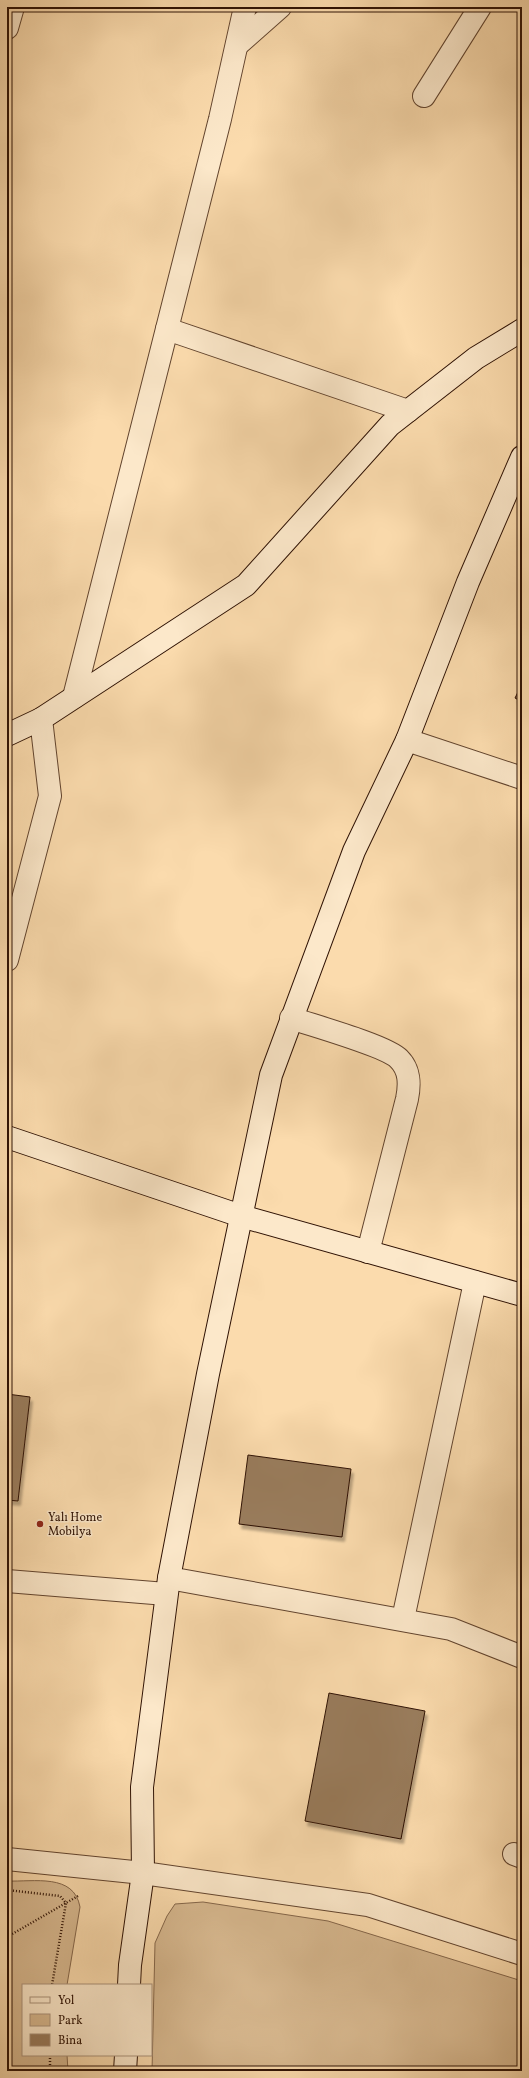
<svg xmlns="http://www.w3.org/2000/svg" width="529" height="2078" viewBox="0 0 529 2078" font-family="Vollkorn,serif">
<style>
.green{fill:#d8b990;stroke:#84664a}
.building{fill:#997b5c;stroke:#2f1204;filter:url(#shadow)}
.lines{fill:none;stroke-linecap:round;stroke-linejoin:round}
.street-casing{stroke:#62442e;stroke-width:24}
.secondary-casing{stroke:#2f1204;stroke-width:24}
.path{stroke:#2f1204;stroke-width:2.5;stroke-dasharray:1 2;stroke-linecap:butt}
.street{stroke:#fce8ca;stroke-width:22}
.secondary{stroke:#fce8ca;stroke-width:22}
.poi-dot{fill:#8f2418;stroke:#fce8ca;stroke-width:1.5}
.labels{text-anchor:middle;stroke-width:3;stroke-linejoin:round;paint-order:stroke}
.poi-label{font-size:12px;fill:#2f1204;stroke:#fce8ca;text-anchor:start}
</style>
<defs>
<filter id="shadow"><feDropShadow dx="2.5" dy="4.5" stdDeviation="1" flood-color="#0004"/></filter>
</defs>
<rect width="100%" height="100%" fill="#fbdbad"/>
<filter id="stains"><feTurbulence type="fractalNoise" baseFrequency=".005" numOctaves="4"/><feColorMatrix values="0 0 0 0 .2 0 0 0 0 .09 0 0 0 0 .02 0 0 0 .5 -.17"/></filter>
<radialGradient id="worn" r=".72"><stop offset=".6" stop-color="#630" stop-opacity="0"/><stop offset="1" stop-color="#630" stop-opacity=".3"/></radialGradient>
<g class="green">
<path d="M7,1881C34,1882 74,1873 80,1907L67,1985H23V2055H67L68,2071H7Z"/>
<path d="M203,1902L328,1921L522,1981V2071H152L155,1943L167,1916L175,1904Z"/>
</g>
<g class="building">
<path d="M522,684V702L515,698Z"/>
<path d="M7,1394L30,1397L18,1501L7,1500Z"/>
<path d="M248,1455L351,1469L342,1537L239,1524Z"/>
<path d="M329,1693L425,1711L401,1839L305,1821Z"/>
</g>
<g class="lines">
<g class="street-casing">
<g id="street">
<path d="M7,28L13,7"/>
<path d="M237,45L280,7"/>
<path d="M424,96L480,7"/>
<path d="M167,329L408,411"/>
<path d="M74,697L220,119L245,7"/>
<path d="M407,740L522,778"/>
<path d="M7,960L50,796L41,719"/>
<path d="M291,1018C311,1025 387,1046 399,1059C410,1070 410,1084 407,1099L368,1252"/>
<path d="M169,1578L451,1629L522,1657"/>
<path d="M7,1581L166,1594"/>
<path d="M403,1619L475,1282"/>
<path d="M514,1854L522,1857"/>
<path d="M7,1859L143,1873L368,1905L522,1954"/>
</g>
</g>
<g class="secondary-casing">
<g id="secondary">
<path d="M7,735L41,719L246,585L390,425L476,358L522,330"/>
<path d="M7,1137L241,1216L522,1295"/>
<path d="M129,1985L130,1965L143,1873L142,1787L169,1578L208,1374L271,1075L354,851L407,740L468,582L522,457"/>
<path d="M125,2071L126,2055"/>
</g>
</g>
<g class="path">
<path d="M7,1890L60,1896L66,1903L52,1985"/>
<path d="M7,1937L78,1896"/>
<path d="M50,2071V2055"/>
</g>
<use href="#street" class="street"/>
<use href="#secondary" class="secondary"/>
</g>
<circle class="poi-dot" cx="40" cy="1524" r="4"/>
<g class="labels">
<g class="poi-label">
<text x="48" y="1521">Yalı Home<tspan x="48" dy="14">Mobilya</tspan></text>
</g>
</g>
<rect width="529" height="2078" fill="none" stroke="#fbdbad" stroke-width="24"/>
<rect x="8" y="8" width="513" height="2062" fill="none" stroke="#2f1204" stroke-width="2"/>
<rect x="12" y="12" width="505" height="2054" fill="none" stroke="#2f1204"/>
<rect x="22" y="1984" width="130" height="72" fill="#fce8ca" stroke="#aa927b"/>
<rect x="30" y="1997" width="20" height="6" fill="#fce8ca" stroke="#aa927b"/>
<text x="58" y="2004" font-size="12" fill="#2f1204">Yol</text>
<rect x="30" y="2014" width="20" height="12" fill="#d8b990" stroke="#aa927b"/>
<text x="58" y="2024" font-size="12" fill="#2f1204">Park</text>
<rect x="30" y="2034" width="20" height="12" fill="#997b5c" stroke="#aa927b"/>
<text x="58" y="2044" font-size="12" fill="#2f1204">Bina</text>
<rect width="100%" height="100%" filter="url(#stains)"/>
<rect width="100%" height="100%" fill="url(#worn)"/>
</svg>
